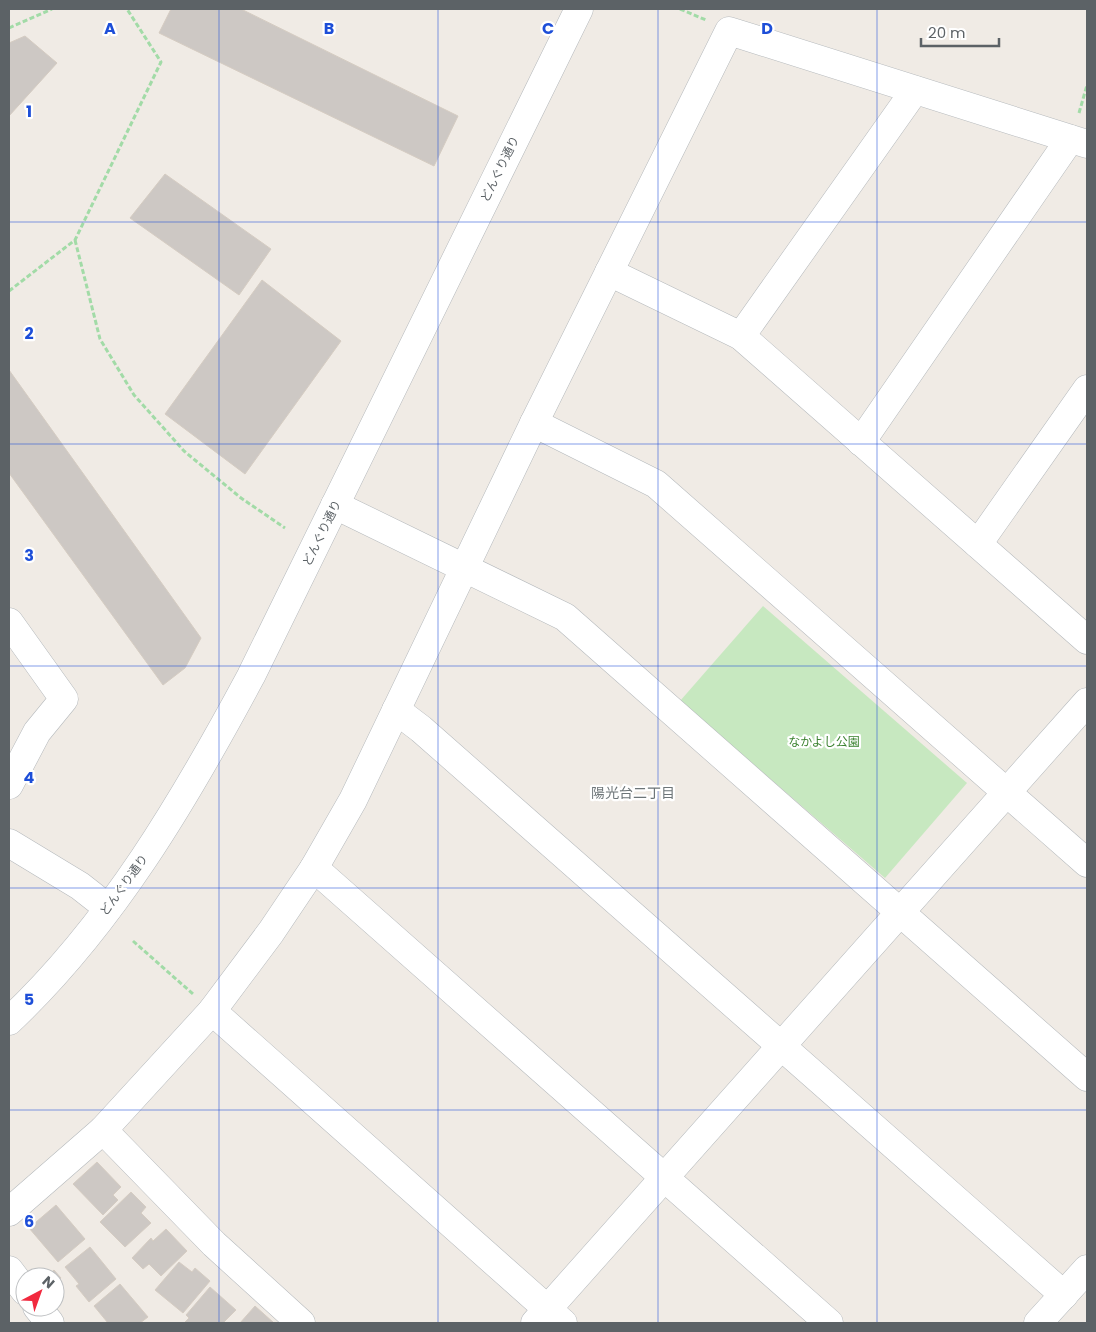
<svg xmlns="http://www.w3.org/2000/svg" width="1096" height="1332" viewBox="0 0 1096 1332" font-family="Poppins,'Noto Sans JP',sans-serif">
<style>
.green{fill:#c7e8c0}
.building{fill:#cdc8c4;stroke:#d5ccc2}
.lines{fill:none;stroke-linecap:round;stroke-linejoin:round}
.minor-casing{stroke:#b5b9bc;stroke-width:29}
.path{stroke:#a2dba7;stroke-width:3;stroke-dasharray:5 2.5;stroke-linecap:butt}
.minor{stroke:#fff;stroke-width:28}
.grid{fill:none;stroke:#1d4ed8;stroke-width:1;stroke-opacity:0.55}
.labels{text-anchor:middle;stroke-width:4.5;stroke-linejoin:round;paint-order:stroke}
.street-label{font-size:12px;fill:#5c6266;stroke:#fff}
.park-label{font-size:12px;fill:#3b8230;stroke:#fff}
.neighbourhood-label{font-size:14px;fill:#6d7578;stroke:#fff}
.grid-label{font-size:16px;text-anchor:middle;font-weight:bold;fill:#1d4ed8;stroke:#fff;stroke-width:4.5;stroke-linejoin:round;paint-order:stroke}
</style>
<rect width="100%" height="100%" fill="#f0ebe5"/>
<path class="green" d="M763,606L967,783L885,878L680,701Z"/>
<g class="building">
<path d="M171,9H241L458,116L434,166L159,33Z"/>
<path d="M25,36L57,63L9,116V43Z"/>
<path d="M165,174L271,249L239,295L130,218Z"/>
<path d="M262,280L341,341L245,474L165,414Z"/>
<path d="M9,370L201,638L185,668L163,685L9,473Z"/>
<path d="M97,1162L121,1187L113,1195L118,1200L103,1215L73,1184Z"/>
<path d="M131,1192L146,1207L141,1213L151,1223L125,1247L100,1222Z"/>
<path d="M56,1205L85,1239L58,1262L29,1228Z"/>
<path d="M166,1229L187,1251L161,1276L149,1264L143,1269L132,1258L151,1238L153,1241Z"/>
<path d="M90,1247L116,1279L89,1302L76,1286L79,1284L65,1267Z"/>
<path d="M179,1262L192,1272L195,1268L210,1281L183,1313L155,1290Z"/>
<path d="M54,1270L61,1278L55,1283V1277H46Z"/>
<path d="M120,1284L148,1317L140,1323H108L94,1306Z"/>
<path d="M210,1287L236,1310L223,1323H184L189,1318L186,1315Z"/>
<path d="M255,1306L274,1323H240Z"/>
</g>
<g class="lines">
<g class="minor-casing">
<g id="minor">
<path d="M609,272L741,336L1087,640"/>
<path d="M741,336L915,90"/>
<path d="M534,423L656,484L1087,863"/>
<path d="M861,442L1070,139"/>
<path d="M335,505L565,617L1087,1077"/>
<path d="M978,544L1087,389"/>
<path d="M9,622L64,699L37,732L9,785"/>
<path d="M396,710L421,729L1064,1295"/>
<path d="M9,843L80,886L108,908"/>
<path d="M314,868L829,1323"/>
<path d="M212,1011L563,1323"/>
<path d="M9,1021C112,924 185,799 251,676L579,9"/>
<path d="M103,1130L214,1244L301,1323"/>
<path d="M9,1212L103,1130L212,1011L271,932L314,868L353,800L534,423L729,31L1087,144"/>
<path d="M9,1270L25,1291"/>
<path d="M37,1307L50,1323"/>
<path d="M535,1323L1087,702"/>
<path d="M1038,1323L1087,1269"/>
</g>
</g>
<g class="path">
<path d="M680,9L706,20"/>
<path d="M9,28L52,9"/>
<path d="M1079,113L1087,85"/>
<path d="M75,240L100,339L134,395L184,451L241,498L285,528"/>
<path d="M9,291L75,240L161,62L127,9"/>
<path d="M133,941L193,994"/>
</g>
<use href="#minor" class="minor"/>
</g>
<path class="grid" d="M219,9V1323M438,9V1323M658,9V1323M877,9V1323M9,222H1087M9,444H1087M9,666H1087M9,888H1087M9,1110H1087"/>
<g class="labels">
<g class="street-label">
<text transform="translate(500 169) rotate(-64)" y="4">どんぐり通り</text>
<text transform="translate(322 533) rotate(-64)" y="4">どんぐり通り</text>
<text transform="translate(124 885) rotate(-54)" y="4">どんぐり通り</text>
</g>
<g class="park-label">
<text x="824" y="746">なかよし公園</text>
</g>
<g class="neighbourhood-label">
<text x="633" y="798">陽光台二丁目</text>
</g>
</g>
<g class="grid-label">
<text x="110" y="34">A</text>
<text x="329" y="34">B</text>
<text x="548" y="34">C</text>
<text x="767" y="34">D</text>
<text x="29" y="117">1</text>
<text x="29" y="339">2</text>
<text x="29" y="561">3</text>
<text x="29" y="783">4</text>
<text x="29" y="1005">5</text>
<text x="29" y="1227">6</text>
</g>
<rect width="1096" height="1332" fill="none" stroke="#5c6266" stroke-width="20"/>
<g transform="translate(40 1292) rotate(41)"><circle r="24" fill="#ffffff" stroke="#bec0c2"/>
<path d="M0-4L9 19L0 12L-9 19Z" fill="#f1293e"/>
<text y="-8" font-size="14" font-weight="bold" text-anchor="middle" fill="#5c6266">N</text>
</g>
<path d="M921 38v8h78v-8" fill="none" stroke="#5c6266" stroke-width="2.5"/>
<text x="928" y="38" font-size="15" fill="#5c6266" stroke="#ffffff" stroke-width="4" paint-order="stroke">20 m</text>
</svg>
